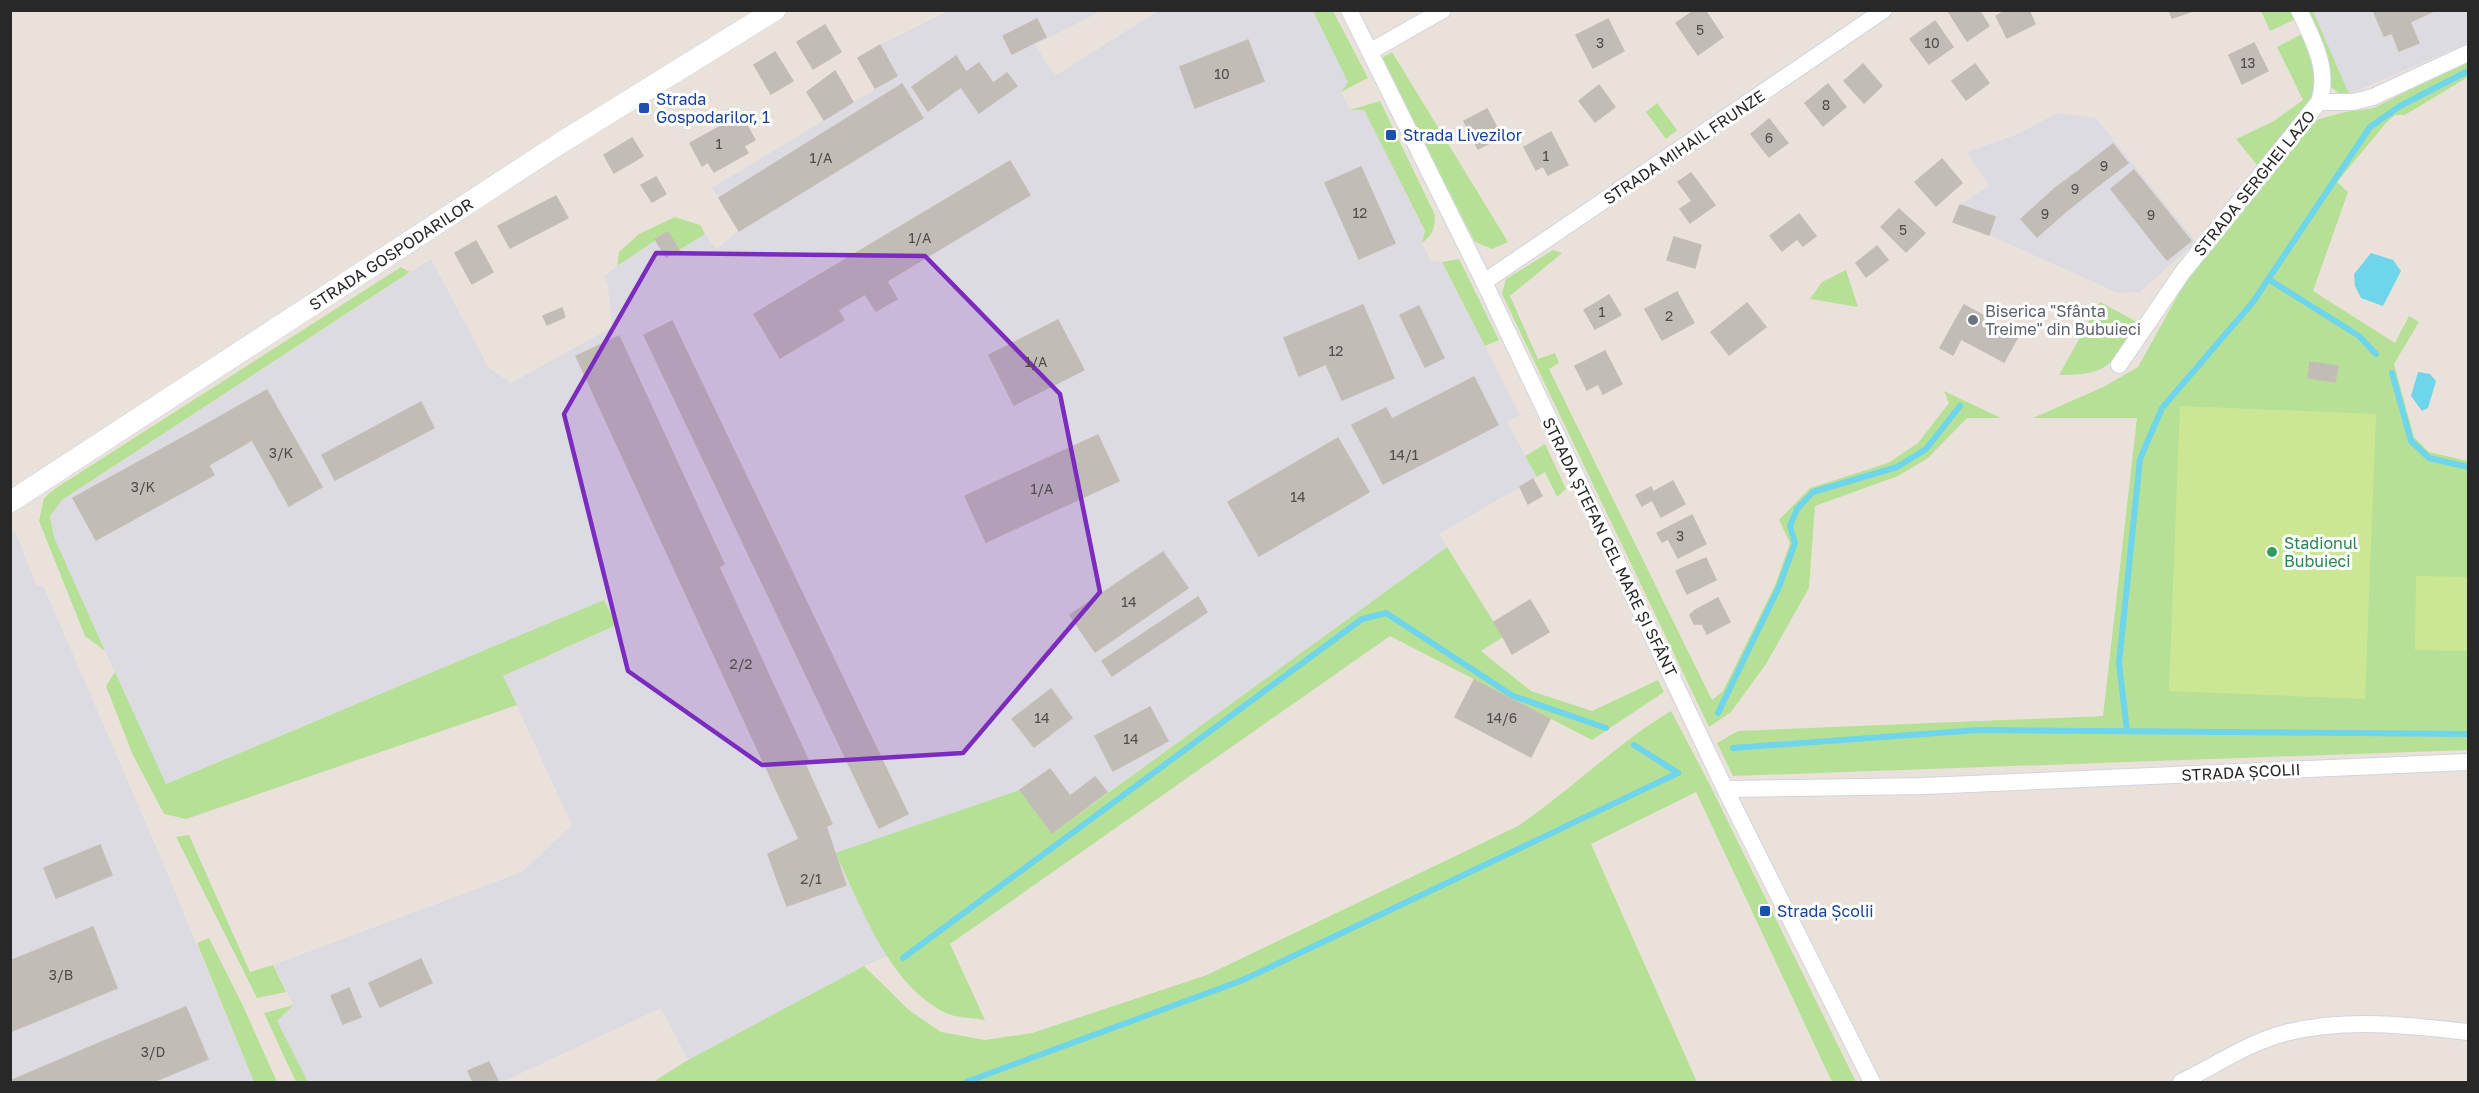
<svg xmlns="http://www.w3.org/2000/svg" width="2479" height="1093" viewBox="0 0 2479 1093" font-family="'Golos Text',sans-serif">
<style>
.industrial{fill:#dcdbe2}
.green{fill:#b7e097}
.pitch{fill:#cbe793}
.water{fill:#6fd5ea}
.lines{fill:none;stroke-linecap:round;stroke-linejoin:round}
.stream{stroke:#6fd5ea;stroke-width:6}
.building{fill:#c2bcb7;stroke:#c5bdb4;stroke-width:1.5}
.minor-casing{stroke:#cfd4e1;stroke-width:18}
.tertiary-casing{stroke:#cfd4e1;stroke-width:22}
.minor{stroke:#fff;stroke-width:16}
.tertiary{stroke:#fff;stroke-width:21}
.marked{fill:#7b2cbf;fill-opacity:0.2;stroke:#7b2cbf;stroke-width:4.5;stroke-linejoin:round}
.transit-dot{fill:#1a4fb4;stroke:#fff;stroke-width:2}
.worship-dot{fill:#6b7280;stroke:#fff;stroke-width:2}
.leisure-dot{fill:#2e9e5b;stroke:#fff;stroke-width:2}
.labels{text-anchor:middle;stroke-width:6;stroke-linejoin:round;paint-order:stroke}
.number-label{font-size:14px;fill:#4e4d4c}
.transit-label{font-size:16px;fill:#164399;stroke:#fff;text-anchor:start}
.street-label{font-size:16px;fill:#282828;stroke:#fff}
.worship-label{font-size:16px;fill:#5b616d;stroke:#fff;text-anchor:start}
.leisure-label{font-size:16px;fill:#27864d;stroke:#fff;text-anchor:start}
</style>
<rect width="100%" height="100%" fill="#eae2da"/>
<g class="industrial">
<path d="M950,10L1101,11L1035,45L1055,76L1158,11H1313L1349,82L1341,92L1350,110H1364L1425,232L1422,243L1431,261L1442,262L1520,415L1507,422L1537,477L1439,534L1447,547L1052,833L835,852L888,956L864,966L688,1060L661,1008L502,1082H308L276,1020L293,1004L273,965L522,872L572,825L503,676L616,625L604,600L165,784L54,537L50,516L62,500L431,259L489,368L511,383L612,327L608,286L605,276L635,252L668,232L679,250L705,234L716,249L739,231L712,188L897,76L880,45Z"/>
<path d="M2313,11H2468V43L2349,94Z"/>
<path d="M2057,113L2096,118L2196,242L2140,292L2118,293L1989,235L1953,222L1960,205L1989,186L1967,152L2018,134Z"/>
<path d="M15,531L37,587L43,585L160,856L254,1082H11L10,534Z"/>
</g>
<g class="green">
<path d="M1313,11H1333L1368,78L1341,92L1348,82Z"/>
<path d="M2261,11H2293L2298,18L2270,31Z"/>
<path d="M2305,11H2313L2349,94L2343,97L2330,86Z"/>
<path d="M2304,33C2311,49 2319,69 2317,87C2315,104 2269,148 2257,165L2236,139L2274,121L2303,100L2277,47Z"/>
<path d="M1392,52L1508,242L1492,249L1475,242L1380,59Z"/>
<path d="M2468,60V77L2405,115H2395L2386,123L2337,182L2348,192L2313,291L2395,343L2409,316L2419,322L2394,364L2414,437L2429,452L2468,461V750L1733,776L1717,743L1738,731L2103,716L2137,418H2033L2103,387L2138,367L2183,286L2316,120L2345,112L2374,108Z"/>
<path d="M1380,101L1435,215C1435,228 1433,235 1422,243L1425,231L1364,110H1350Z"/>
<path d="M1657,103L1677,130L1666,139L1646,112Z"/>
<path d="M675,217L700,225L705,234L679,250L668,232L617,266L619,252L639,234Z"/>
<path d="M1553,250L1562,253L1510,296L1538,359L1555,353L1559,363L1549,369L1712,700L1723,691L1775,585L1790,543L1779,520L1810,488L1888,463L1918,443L1949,403L1944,391L2001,418H1967L1928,458L1898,476L1815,506L1809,588L1766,664L1731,712L1709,727L1502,294L1506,279Z"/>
<path d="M1459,259L1499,340L1485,346L1442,262Z"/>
<path d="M401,267L410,272L62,500L50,516L54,537L105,651L85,636L39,521L44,498L56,488Z"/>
<path d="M1846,270L1858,307L1810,299L1822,282Z"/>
<path d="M2100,302L2137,322C2111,364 2112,375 2059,375Z"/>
<path d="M1545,444L1566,489L1557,497L1545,472L1537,477L1525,456Z"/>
<path d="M1447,547L1503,637L1481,651L1531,691L1592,711L1658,680L1664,692L1592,740L1390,636L950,944L985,1020C974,1018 959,1018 948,1014C888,986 863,908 835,853L1020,790L1053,833Z"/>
<path d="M604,600L616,625L503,676L517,705L186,819L164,814L132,753L106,686L115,672L166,784Z"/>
<path d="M1671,711L1710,785L1856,1082H1832L1696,792L1591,844L1697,1082H653L688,1060L864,966L909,1010L941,1032L985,1040L1032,1033L1207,975L1518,826C1571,790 1616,744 1671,711Z"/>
<path d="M189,835L250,972L273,965L286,992L257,998L176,837Z"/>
<path d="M209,938L244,1008L277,1082H254L197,943Z"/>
<path d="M293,1005L277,1021L308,1082H296L264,1013Z"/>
</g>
<g class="pitch">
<path d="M2180,406L2376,414L2365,699L2169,691Z"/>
<path d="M2416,576L2468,577V651L2415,650Z"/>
</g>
<g class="water">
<path d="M2371,253L2393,260L2401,271L2383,306L2361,298L2355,286L2354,274Z"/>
<path d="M2418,372L2430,374L2436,381L2428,408L2422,411L2411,396Z"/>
</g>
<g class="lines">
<g class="stream">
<path d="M2268,279L2359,336L2376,354"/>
<path d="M2392,373L2411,441L2429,458L2468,467"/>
<path d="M1718,713L1779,587L1795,543L1790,526L1797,509L1813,492L1897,467L1926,449L1960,406"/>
<path d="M2127,731L2119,663L2140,459L2162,408L2253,302L2370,127L2400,106L2468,71"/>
<path d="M1634,745L1678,773"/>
<path d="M1733,748L1978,730L2468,734"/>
<path d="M903,958L1362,619L1386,613L1513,696L1606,728"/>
<path d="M966,1082L1243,980L1678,773"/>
</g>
</g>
<g class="building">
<path d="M1695,10H1705L1723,37L1698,55L1676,23Z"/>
<path d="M1979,10L1989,26L1967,41L1948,11Z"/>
<path d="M2007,10H2029L2035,24L2007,38L1996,16Z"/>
<path d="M2169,10H2196L2172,18Z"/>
<path d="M2373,10H2436L2410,22L2419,43L2399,51L2392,33L2384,36Z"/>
<path d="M1037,19L1046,37L1012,54L1003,36Z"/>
<path d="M1608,19L1624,51L1593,68L1576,35Z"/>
<path d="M1935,21L1953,47L1929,64L1910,39Z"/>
<path d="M825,25L841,52L813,69L797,42Z"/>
<path d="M1248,40L1264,81L1195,108L1180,67Z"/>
<path d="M2254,43L2268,71L2242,84L2229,55Z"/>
<path d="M880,45L897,76L875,88L858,58Z"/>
<path d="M775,52L793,81L771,94L754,65Z"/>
<path d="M956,56L966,72L979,63L993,83L1007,73L1017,86L979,113L961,87L928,111L912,87Z"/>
<path d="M1863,64L1882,86L1864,103L1844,81Z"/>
<path d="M1975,64L1989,83L1966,100L1952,81Z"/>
<path d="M835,71L853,102L824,120L807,92Z"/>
<path d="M902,84L923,118L739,231L719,198Z"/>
<path d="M1828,84L1846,107L1823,126L1805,103Z"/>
<path d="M1599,85L1615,107L1595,122L1579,101Z"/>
<path d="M1487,109L1502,137L1478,149L1464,121Z"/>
<path d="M741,115L755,140L744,146L748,153L714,172L708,162L702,166L690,143Z"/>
<path d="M1769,119L1788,143L1769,157L1751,134Z"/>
<path d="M1551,132L1568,165L1548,175L1543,166L1536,170L1524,147Z"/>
<path d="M632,138L643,156L614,173L604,155Z"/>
<path d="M2113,144L2128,163L2095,188L2081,169Z"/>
<path d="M1942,159L1962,183L1936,206L1915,182Z"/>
<path d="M1010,161L1030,195L887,281L897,299L876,311L865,294L838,310L844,320L780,358L754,314Z"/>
<path d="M1361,167L1395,243L1359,259L1325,183Z"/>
<path d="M2081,169L2095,188L2069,209L2054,189Z"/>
<path d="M2134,170L2191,241L2167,260L2111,189Z"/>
<path d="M1691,173L1715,205L1690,223L1680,209L1692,201L1678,182Z"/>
<path d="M656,177L666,194L652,202L641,185Z"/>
<path d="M2054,189L2069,209L2037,237L2021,219Z"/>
<path d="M556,196L568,218L510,248L498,226Z"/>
<path d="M1960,205L1995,217L1989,235L1953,222Z"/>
<path d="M1899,209L1925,233L1906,252L1881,227Z"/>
<path d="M1799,214L1816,236L1803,246L1797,239L1782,251L1770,236Z"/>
<path d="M668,232L679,250L666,257L655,239Z"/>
<path d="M1674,237L1701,245L1695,268L1667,260Z"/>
<path d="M476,241L493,272L472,284L455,253Z"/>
<path d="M1877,246L1888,260L1866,277L1856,263Z"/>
<path d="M1677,292L1694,323L1662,340L1645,309Z"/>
<path d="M1609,295L1621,315L1595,329L1584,310Z"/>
<path d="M1747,303L1766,327L1729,355L1711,332Z"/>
<path d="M1363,305L1394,378L1342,400L1326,364L1299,376L1284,338Z"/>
<path d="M1964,305L2019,335L2004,362L1961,339L1953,355L1940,348Z"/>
<path d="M1419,306L1444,358L1425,367L1400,315Z"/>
<path d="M562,308L565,317L547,325L543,316Z"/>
<path d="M1058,320L1084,370L1014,405L989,355Z"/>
<path d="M672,321L908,814L879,828L644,335Z"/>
<path d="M619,336L724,564L719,567L809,762L805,764L832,824L799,839L576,356Z"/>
<path d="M1605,351L1622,384L1603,394L1598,384L1587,390L1575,366Z"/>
<path d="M2310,362L2338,366L2335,382L2308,378Z"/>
<path d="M1474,377L1498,425L1383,484L1352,425L1386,408L1392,419Z"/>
<path d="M267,390L322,487L289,506L252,440L209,465L191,433Z"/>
<path d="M421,402L434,428L335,480L322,455Z"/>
<path d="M191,433L214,475L96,540L73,498Z"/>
<path d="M1098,435L1119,481L986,542L965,496Z"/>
<path d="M1338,438L1369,492L1259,556L1228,502Z"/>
<path d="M1533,479L1542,496L1528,504L1520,487Z"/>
<path d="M1673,481L1685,504L1661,517L1652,500L1642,506L1636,495L1651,487L1653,492Z"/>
<path d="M1692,515L1706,544L1678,558L1668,539L1662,542L1657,533Z"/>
<path d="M1163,552L1188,588L1095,652L1070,615Z"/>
<path d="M1706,558L1716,580L1687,594L1676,571Z"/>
<path d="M1198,597L1207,612L1112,676L1102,661Z"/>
<path d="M1718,598L1730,622L1707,634L1702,624H1694L1690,615L1695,610Z"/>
<path d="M1530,600L1539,615L1503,637L1494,622Z"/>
<path d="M1539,615L1549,632L1512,654L1503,637Z"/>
<path d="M1474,680L1550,719L1531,757L1455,717Z"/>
<path d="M1051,689L1072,718L1034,747L1012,719Z"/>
<path d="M1150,707L1168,741L1113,771L1095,736Z"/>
<path d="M1050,769L1070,796L1095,777L1107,792L1052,833L1020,790Z"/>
<path d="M826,826L835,853L775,874L768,854Z"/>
<path d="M100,845L112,875L56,898L44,868Z"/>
<path d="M835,853L846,885L787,906L775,874Z"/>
<path d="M93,927L117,988L10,1032V961Z"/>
<path d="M421,959L432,983L380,1007L369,983Z"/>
<path d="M349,988L361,1017L343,1024L331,996Z"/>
<path d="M186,1007L208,1059L153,1082H113L97,1044Z"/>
<path d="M97,1044L113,1082H10V1081Z"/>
<path d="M489,1062L498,1081L473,1082L468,1071Z"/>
</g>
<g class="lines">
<g class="minor-casing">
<g id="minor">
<path d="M1349,10L1484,282L1725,789L1872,1082"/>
<path d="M1371,51L1443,10"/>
<path d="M2319,102H2353L2373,97L2468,53"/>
<path d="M1484,282L1884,10"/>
<path d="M2119,365L2182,273L2319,102C2330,71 2313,39 2299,10"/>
<path d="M1725,789L1925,786L2468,762"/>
<path d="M2181,1082C2215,1066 2247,1043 2285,1033C2346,1018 2407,1025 2468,1032"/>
</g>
</g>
<g class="tertiary-casing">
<path id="tertiary" d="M10,502L559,144L775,10"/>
</g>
<use href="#minor" class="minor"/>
<use href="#tertiary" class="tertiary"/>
</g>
<path class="marked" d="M656,253L925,256L1060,394L1100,592L963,753L762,765L628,671L564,414Z"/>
<g class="transit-dot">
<rect x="638" y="102" width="12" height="12" rx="3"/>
<rect x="1385" y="129" width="12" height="12" rx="3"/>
<rect x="1759" y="905" width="12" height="12" rx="3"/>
</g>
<circle class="worship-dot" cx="1973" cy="320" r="6"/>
<circle class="leisure-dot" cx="2272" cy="552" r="6"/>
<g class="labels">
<g class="number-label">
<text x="1700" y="35">5</text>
<text x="1600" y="48">3</text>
<text x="1932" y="48">10</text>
<text x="2248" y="68">13</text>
<text x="1222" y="79">10</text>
<text x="1826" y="110">8</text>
<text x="1769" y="143">6</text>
<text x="719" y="149">1</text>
<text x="1546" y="161">1</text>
<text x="821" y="163">1/A</text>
<text x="2104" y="171">9</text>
<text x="2075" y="194">9</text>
<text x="1360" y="218">12</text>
<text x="2045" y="219">9</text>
<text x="2151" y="220">9</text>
<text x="1903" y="235">5</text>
<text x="920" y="243">1/A</text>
<text x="1602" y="317">1</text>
<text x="1669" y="321">2</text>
<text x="1336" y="356">12</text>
<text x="1036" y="367">1/A</text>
<text x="281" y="458">3/K</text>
<text x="1404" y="460">14/1</text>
<text x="143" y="492">3/K</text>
<text x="1042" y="494">1/A</text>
<text x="1298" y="502">14</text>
<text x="1680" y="541">3</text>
<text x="1129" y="607">14</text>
<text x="741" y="669">2/2</text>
<text x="1042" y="723">14</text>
<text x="1502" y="723">14/6</text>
<text x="1131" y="744">14</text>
<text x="811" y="884">2/1</text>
<text x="61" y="980">3/B</text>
<text x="153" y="1057">3/D</text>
</g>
<g class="transit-label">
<text x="656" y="105">Strada<tspan x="656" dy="18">Gospodarilor, 1</tspan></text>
<text x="1403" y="141">Strada Livezilor</text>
<text x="1777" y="917">Strada Școlii</text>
</g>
<g class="street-label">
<text transform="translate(1684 147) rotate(-34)" y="6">STRADA MIHAIL FRUNZE</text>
<text transform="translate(2254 183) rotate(-51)" y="6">STRADA SERGHEI LAZO</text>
<text transform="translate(391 254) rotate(-33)" y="6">STRADA GOSPODARILOR</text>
<text transform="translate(1610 547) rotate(64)" y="6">STRADA ȘTEFAN CEL MARE ȘI SFÂNT</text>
<text transform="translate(2241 772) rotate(-3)" y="6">STRADA ȘCOLII</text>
</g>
<g class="worship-label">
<text x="1985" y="317">Biserica "Sfânta<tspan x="1985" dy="18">Treime" din Bubuieci</tspan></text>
</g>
<g class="leisure-label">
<text x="2284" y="549">Stadionul<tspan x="2284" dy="18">Bubuieci</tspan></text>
</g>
</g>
<rect width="2479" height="1093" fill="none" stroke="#282828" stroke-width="24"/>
</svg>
